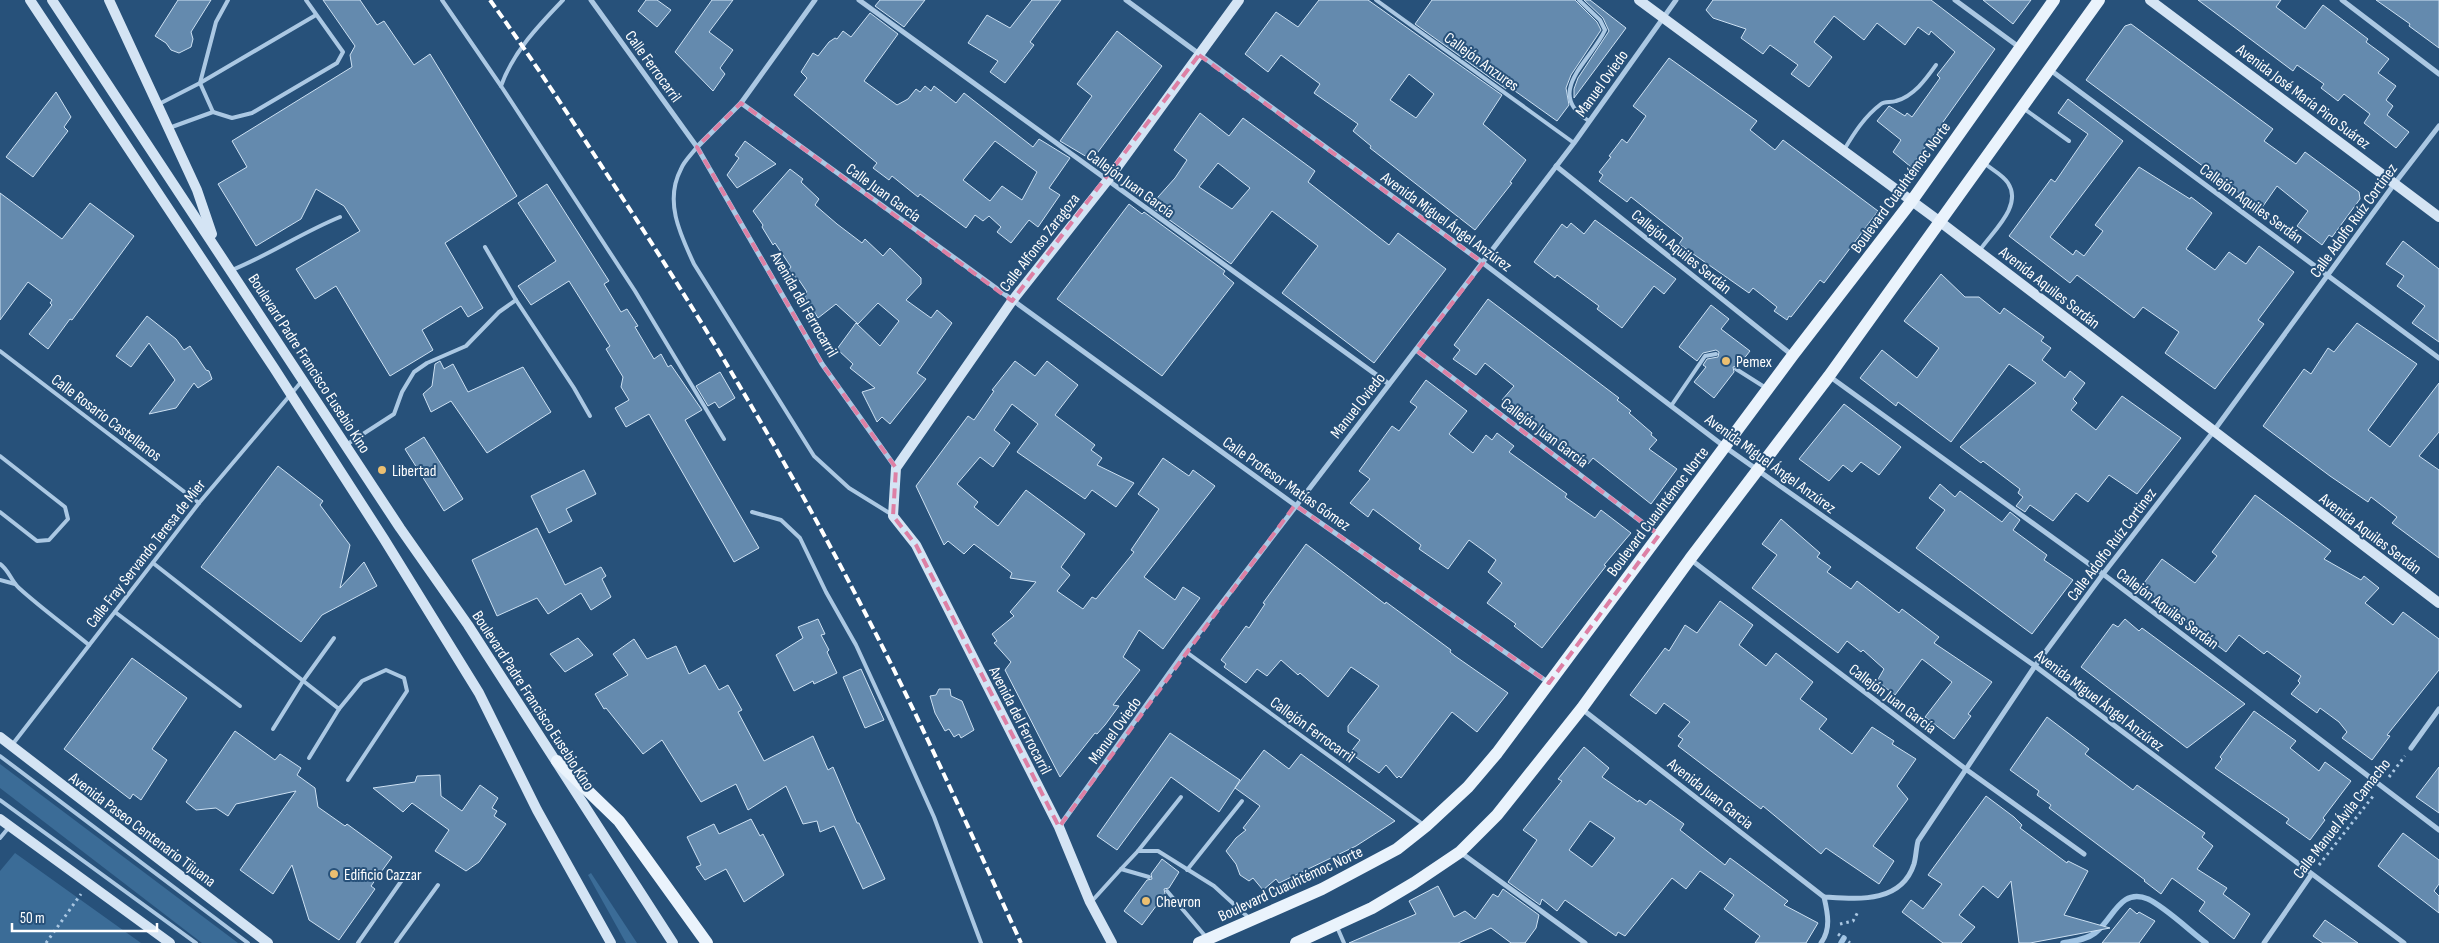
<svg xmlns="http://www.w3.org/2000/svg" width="2439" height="943" viewBox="0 0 2439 943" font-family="'Sofia Sans Condensed',sans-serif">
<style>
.green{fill:#3b6c97}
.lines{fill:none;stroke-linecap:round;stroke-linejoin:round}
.stream{stroke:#a0c4e4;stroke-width:5.5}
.building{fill:#648aae;stroke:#cde1f3;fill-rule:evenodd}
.path{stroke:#abc8e3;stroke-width:3;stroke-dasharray:2.5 4;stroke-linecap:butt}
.lane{stroke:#abc8e3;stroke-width:4}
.street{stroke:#abc8e3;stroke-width:5}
.secondary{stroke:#d4e4f4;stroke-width:10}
.primary{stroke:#eaf3fc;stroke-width:12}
.rail{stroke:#fff;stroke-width:4;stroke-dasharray:9 4;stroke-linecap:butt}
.marked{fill:none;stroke:#dd80a5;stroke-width:4;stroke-dasharray:10 6;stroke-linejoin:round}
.poi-dot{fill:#ebbf71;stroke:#27517a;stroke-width:2}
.labels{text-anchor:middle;stroke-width:4;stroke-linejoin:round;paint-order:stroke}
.street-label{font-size:16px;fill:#fff;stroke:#27517a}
.poi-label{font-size:16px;fill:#fff;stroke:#27517a;text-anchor:start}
</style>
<rect width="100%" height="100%" fill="#27517a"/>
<g class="green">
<path d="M0,764L238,943H202L0,788Z"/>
<path d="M15,853L141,943H0V871Z"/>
<path d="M591,873L637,943H626L588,875Z"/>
</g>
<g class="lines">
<g class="stream">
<path d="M1841,943L1844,938"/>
<path d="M2063,943C2073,941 2086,940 2095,933C2113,920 2120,887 2148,899C2165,907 2190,931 2206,943"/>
</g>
</g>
<g class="building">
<path d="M178,0H211L191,32L193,39L191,47L179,53L171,50L166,43L155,36Z"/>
<path d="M323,0H360L377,25L384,21L414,65L430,54L517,196L445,243L483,308L468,317L461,306L422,330L433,350L390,376L336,286L315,299L296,269L360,231L344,206L316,189L301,219L256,246L218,184L247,167L232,141L352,67L350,55L355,46Z"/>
<path d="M646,0H657L671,10L657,27L638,11Z"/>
<path d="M712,0H733L709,32L733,50L720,68L725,74L713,91L675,52Z"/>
<path d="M880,0H925L904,27L875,6Z"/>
<path d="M1032,0H1061L1030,42L1034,45L1005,83L990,72L998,61L968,43L987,15L1010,28Z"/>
<path d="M1319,0H1368L1502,95L1483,124L1526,160L1510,182L1512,183L1475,230L1370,148L1371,146L1353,131L1358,124L1314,93L1320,84L1281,55L1268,72L1245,54L1276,12L1298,27ZM1409,74L1434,94L1416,118L1390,100Z"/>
<path d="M1432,0H1575L1597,22L1601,30L1571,75L1566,88L1569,105L1557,121L1508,86L1506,89L1415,24Z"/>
<path d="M1584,0H1590L1626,28L1574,98V89L1578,78L1609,31L1603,18Z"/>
<path d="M1713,0H1931L1995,49L1911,167L1893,152L1901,140L1877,121L1889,106L1905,116L1907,113L1912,117L1940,78L1937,75L1955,52L1931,31L1929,35L1918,27L1905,45L1877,23L1864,40L1834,16L1814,42L1832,57L1809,87L1791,74L1798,65L1770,45L1763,54L1741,38L1746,29L1713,18L1706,10Z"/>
<path d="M1983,0H2031L2013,24Z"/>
<path d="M2198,0H2281L2276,7L2305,29L2323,5L2368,39L2366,42L2389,59L2378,73L2396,86L2386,100L2393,106L2387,115L2409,132L2396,148L2364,123L2370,114L2344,94L2338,101L2321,88L2324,84L2297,65L2293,71Z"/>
<path d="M2376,0H2439V48L2409,26L2410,24Z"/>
<path d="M870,13L898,34L864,81L897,105L908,99L916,89L920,92L925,86L931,91L934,86L956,103L964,93L1033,147L1039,139L1070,158L1049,188L1060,195L1038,227L1029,220L1011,243L997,232L1001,227L989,216L983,221L975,215L966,228L920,194L918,197L892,176L889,180L873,168L877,163L794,95L807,78L801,72L813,53L818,56L829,42L835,38L837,39L843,31L851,37ZM995,141L1037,172L1022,200L1002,186L990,201L963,180Z"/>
<path d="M2131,24L2273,129L2264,141L2296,164L2305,152L2359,192L2360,199L2332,237L2329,235L2322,245L2297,226L2308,211L2277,186L2261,209L2086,80L2125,26Z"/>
<path d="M1117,31L1162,66L1092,160L1060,141L1092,96L1077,84Z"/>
<path d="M1669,58L1757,121L1750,130L1775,150L1783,140L1878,211L1824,283L1820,280L1791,317L1789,316L1787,320L1774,311L1777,307L1753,288L1749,293L1679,244L1683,238L1631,197L1627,202L1599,181L1603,175L1599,172L1611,157L1609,156L1622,139L1627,143L1646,116L1633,106Z"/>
<path d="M56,92L71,117L64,127L68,131L33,177L6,157Z"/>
<path d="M2068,99L2123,141L2050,237L2073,255L2076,250L2084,256L2103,231L2095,225L2139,167L2190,199L2191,197L2212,213L2186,249L2215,270L2229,252L2246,264L2259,246L2294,272L2258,320L2264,324L2215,389L2165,353L2179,332L2143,307L2134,318L2077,275L2070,283L2009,236L2051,179L2055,182L2088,134L2058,113Z"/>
<path d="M1200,113L1229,136L1243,118L1315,171L1308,182L1389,245L1398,233L1446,269L1374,363L1282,293L1318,246L1272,211L1231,264L1150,206L1175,178L1187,160L1174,150ZM1218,163L1250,188L1232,209L1199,187Z"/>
<path d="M745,141L776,164L737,188L727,175L739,158L735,155Z"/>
<path d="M790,169L803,179L801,182L819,199L815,205L837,224L862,243L865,239L883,256L890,248L921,278V284L906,300L931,318L937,310L952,323L917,373L926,379L890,424L882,417L877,422L862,392L875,388L850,368L853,364L837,349L856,323L880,346L899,321L878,303L858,324L836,304L818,318L804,295L807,292L799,280L788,271L791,267L775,243L773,245L762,227L763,225L753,211Z"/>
<path d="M547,184L609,281L604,284L621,312L627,309L638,326L635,327L654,359L661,354L668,367L671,365L702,410L685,420L759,548L734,562L649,414L626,427L615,408L629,400L621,387L623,377L606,349L610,346L569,281L531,305L518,286L556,261L518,203Z"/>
<path d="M0,193L62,239L90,203L134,236L72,320L70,319L48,349L29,334L52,305L50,303L52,300L28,282L0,320Z"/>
<path d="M1129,204L1142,214L1144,212L1225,271L1223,274L1234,283L1162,376L1057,299Z"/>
<path d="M1595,220L1676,279L1664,294L1654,286L1622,328L1597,309L1599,306L1557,275L1555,278L1534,262L1562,224L1567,228L1571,223L1584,234Z"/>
<path d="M2403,241L2439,269V342L2412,323L2425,306L2397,286L2404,276L2386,264Z"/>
<path d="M1941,274L1965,297H1979L2000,314L2004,308L2044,337L2041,341L2051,348L2042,360L2065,378L2070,371L2085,383L2073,399L2077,403L2071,410L2096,430L2122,396L2181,438L2137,494L2109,475L2088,502L2076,493L2053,521L2030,505L2025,512L2016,506L2023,497L2018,493L2020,489L1983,461L1981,463L1960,447L2036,383L2009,364L1951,442L1898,402L1896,406L1860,378L1882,350L1917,378L1939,348L1904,321Z"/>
<path d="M1488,299L1619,398L1617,400L1631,411L1629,413L1652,433L1651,435L1657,440L1649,449L1677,469L1651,504L1593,458L1588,464L1502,400L1514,386L1485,363L1476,375L1453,359L1460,350L1454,345Z"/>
<path d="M1711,305L1729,319L1721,329L1750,351L1738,366L1733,367L1734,372L1714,398L1694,382L1706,367L1703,365L1707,359L1718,357L1719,352L1716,350L1703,353L1697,361L1679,347Z"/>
<path d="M147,316L176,339L184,350L190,346L206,370L209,371L212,379L198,388L194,383L176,408L149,414L175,380L149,343L131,367L116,356Z"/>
<path d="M2357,323L2417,364L2368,430L2390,447L2439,383V432L2419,456L2439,470V558L2392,523L2397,517L2371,497L2368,502L2330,476L2263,426L2304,369L2311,374L2328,348L2334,352Z"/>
<path d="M440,361L444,369L453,364L468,392L523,367L551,412L487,453L451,401L431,412L423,394L432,386L435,364Z"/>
<path d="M1015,361L1035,376L1047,361L1078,385L1055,415L1095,445L1091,450L1102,458L1097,465L1134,483L1116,507L1092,490L1085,499L1017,452L1038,424L1012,404L994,430L1010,443L993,467L980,457L957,484L978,502L974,507L998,526L1026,490L1085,534L1061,567L1070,575L1057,591L1083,609L1092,597L1096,599L1134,552L1131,550L1159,509L1138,494L1163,458L1189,476L1193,470L1215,486L1144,577L1175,600L1183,587L1200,598L1163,649L1139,630L1123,657L1140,670L1113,705L1119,706L1105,725L1097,734L1095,733L1060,777L1005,670L1011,662L994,643L997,641L992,634L1014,616L1010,612L1036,582L1010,578L1012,573L974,544L964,554L948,541L944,545L916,486L968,416L974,420L994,391L992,390Z"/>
<path d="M720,372L735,398L719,408L715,402L708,406L696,386Z"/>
<path d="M1426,380L1467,411L1449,434L1473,453L1486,435L1492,440L1497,433L1514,446L1509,452L1567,494L1565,497L1595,518L1601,510L1631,533L1604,565L1606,566L1542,648L1514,626L1516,624L1487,603L1502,583L1488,572L1496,560L1484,551L1469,540L1448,569L1419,549L1421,545L1373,509L1368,517L1350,503L1370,479L1359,471L1392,426L1399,431L1417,407L1410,402Z"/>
<path d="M1844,404L1901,447L1879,475L1861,462L1852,472L1843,465L1829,481L1799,459Z"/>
<path d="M424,437L463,499L444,511L405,449Z"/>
<path d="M278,466L323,501L320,505L350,545L340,588L364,562L377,586L322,615L301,642L201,567Z"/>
<path d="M584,470L596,494L566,509L572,521L549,533L531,496Z"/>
<path d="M1940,484L1955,497L1960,491L2002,522L2010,512L2020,520L2013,530L2047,555L2044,560L2073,580L2032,634L1916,548L1945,510L1929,498Z"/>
<path d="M2255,495L2331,551L2324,559L2361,580L2364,576L2379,588L2365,603L2393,625L2403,612L2439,639V670L2387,735L2390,736L2372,760L2342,738L2347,732L2339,722L2320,708L2317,713L2291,694L2300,683L2298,681L2301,676L2267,651L2264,654L2239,635L2226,652L2141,587L2162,559L2195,583L2217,556L2212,552Z"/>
<path d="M1781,519L1820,553L1817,557L1831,567L1827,572L1851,589L1857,581L1899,613L1902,609L1939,637L1934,643L1992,682L1968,714L1971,716L1954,739L1925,717L1952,682L1922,659L1895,695L1877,681L1884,669L1863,650L1861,652L1847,641L1838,653L1752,588L1777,555L1762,544Z"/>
<path d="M537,528L565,585L601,567L606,576L602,579L611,597L591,610L581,593L548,614L537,598L497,616L472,560Z"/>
<path d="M1306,544L1385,604L1386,602L1451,650L1450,652L1455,656L1508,693L1477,732L1452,712L1401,778L1399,776L1397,778L1386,765L1379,773L1350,753L1360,740L1348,732V726L1379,686L1351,667L1328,697L1300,673L1298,675L1281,660L1267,676L1257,669L1246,683L1224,667L1226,664L1221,660L1246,626L1249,628L1265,604L1263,603Z"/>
<path d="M1720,601L1753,625L1739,645L1766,666L1776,653L1813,682L1800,699L1827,719L1819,729L1852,754L1872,727L1894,741L1892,744L1916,759L1897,786L1908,799L1873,846L1894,861L1879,884L1826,848L1821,854L1763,806L1761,809L1678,746L1683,739L1678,736L1690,722L1664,703L1656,714L1630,695L1665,648L1669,651L1685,625L1697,633Z"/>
<path d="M818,619L825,634L821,635L829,650L827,652L837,673L814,684L813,681L794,691L776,655L803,638L798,627Z"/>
<path d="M2125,619L2139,631L2142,628L2245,704L2187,748L2081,667L2113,624L2118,627Z"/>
<path d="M578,638L593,655L565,672L550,654Z"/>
<path d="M634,639L647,659L676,646L689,674L705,665L719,690L728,685L742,710L738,712L764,761L813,736L828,770L833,767L857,823H859L885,879L863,889L834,826L820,832L817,821L803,824L786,786L748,810L736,784L701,802L662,740L643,754L606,708L604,709L595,694L628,675L613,654Z"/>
<path d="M132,658L187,698L152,749L167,760L141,800L133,794L130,799L64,749Z"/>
<path d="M861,669L884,720L865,728L843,677Z"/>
<path d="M939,689H950L951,696L962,701L974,730L961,738L959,734L954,737L949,729L945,731L935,713L930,696L936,695Z"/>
<path d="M2254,711L2296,741L2290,748L2319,771L2325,762L2351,781L2323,818L2325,820L2310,840L2286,823L2289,819L2215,768L2222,759L2220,757Z"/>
<path d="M2047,717L2089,749L2085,754L2133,790L2137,785L2205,833L2202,837L2213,846L2197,869L2227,888L2223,894L2250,914L2234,939L2199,911L2205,902L2172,878L2161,894L2144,881L2145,880L2049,808L2051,805L2037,795L2039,791L2010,770Z"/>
<path d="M235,731L275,760L280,754L301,768L297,775L315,788L318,807L345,826L347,824L392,857L371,886L375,889L339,940L309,920L292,865L273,894L240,870L296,791L236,804L228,816L216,808L196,810L186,802Z"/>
<path d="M1170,733L1240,780L1235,788L1264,750L1289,769L1301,754L1395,821L1356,846L1279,883L1276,879L1263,890L1253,878L1249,881L1240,875L1236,864L1226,851L1236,838L1246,830L1243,828L1260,806L1235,788L1219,812L1171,777L1117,850L1097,836Z"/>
<path d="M1584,747L1609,768L1602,777L1638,802L1639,800L1646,805L1650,800L1684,824L1680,830L1725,865L1730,858L1788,901L1784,905L1818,923L1806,943H1755L1760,936L1724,909L1734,895L1700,871L1686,889L1672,878L1625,936L1618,932L1616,936L1565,900L1557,911L1542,899L1540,905L1508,882L1537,840L1523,830L1562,781L1558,779ZM1590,821L1615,838L1592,867L1569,850Z"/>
<path d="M2439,767V813L2416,797Z"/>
<path d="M440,775L441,796L462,811L480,785L498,798L492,808L497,811L494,816L506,824L479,862L466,871L435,851L449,830L412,803L403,812L373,788L415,782L417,776Z"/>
<path d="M1986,796L2014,817L2022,825L2020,828L2067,863L2068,861L2088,871L2064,915L2110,928L2030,943H2019L2011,881L1998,898L1983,886L1959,915L1975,927L1961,943H1943L1902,912L1911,900L1923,909L1942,884L1928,875Z"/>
<path d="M751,819L760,836L763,834L784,875L744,902L726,869L705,880L696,867L701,865L687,837L714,824L719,834Z"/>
<path d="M2403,833L2439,860V884L2434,891L2439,896V913L2378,866Z"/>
<path d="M1162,859L1179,872L1169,888L1164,889L1165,894L1142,925L1124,911L1147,880L1152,879L1151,874Z"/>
<path d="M1438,886L1454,917L1465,911L1475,919L1493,894L1498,897L1503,889L1539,915L1536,928L1525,943H1511L1491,928L1458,943H1349L1416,914L1409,901Z"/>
<path d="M2130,908L2137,914L2139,912L2155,921L2139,943H2102Z"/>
<path d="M2325,920L2358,943H2323L2313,936Z"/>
</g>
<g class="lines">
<g class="path">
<path d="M2389,777L2405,756"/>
<path d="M2319,865L2374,795"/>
<path d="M1840,924L1853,921L1859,910"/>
<path d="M1838,934L1850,943"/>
<path d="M46,943L81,894"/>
</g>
<g class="lane">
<path d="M442,0L501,86"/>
<path d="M563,0C539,25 513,52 501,86L635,291L724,439"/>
<path d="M1376,0L1574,143"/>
<path d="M1579,0L1600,20L1605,30C1591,61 1543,93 1589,121"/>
<path d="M159,104L200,83L316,15"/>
<path d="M2023,108L2069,141"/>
<path d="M213,112L200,83L216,22L228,0"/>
<path d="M169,128L213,112L232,118L252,113L337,63L343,52L306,0"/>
<path d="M697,147C692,154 684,161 681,169C664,201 680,234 694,264L814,456L849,488L891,514"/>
<path d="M1844,150C1854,133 1865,116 1881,104C1885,101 1891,103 1896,101C1914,96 1926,79 1936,65"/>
<path d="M1980,250C1993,231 2023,206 2008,183C2003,175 1991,169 1984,163"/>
<path d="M232,270C269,255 303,232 340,217"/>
<path d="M516,300L574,388L590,416"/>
<path d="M0,351L199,503"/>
<path d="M1736,369L1766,388"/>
<path d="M1671,406L1705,356L1716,354"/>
<path d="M346,445L394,414L402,392L414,372L427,363L466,346L499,312L516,300L485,247"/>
<path d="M0,456L65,507L68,519L49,540L37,541L0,512"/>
<path d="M752,512L781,520L800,538L826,592L856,645L891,721L934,817L981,943"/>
<path d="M153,563L339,709L362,681L386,670L404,678L407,691L348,780"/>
<path d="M0,564C9,570 11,581 19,588C41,608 66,626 89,645"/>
<path d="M0,580L15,584"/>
<path d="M115,612L240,706"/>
<path d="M1185,651L1424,825"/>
<path d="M273,729L303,681L334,638"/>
<path d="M12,745L199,503L302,381"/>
<path d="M0,756L248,943"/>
<path d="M309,758L339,709"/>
<path d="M0,800L196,943"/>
<path d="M0,838L10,826"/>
<path d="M1138,851L1181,797"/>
<path d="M1121,869L1138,851H1158L1214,886L1249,918"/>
<path d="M1187,870L1242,801"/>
<path d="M1167,891L1206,937"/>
<path d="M1092,901L1121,869L1149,877"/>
<path d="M1337,927L1344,943"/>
<path d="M358,943L402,880"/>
<path d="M396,943L438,885"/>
</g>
<g class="street">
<path d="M591,0L697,147L822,364L896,468"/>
<path d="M859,0L1389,384"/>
<path d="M1126,0L1483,263L1725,447L2035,666L2404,943"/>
<path d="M1955,0L2019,47"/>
<path d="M2342,0L2439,74"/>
<path d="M2049,69L2439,358"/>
<path d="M741,103L1295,505L1549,683"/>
<path d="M697,147L741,103L815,0"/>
<path d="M1556,166L1792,355"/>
<path d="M1416,350L1659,535"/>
<path d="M1829,376L2103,574L2439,830"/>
<path d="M1690,559L1967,770L2084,854"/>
<path d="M1582,709L1824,897"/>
<path d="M2411,748L2439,709"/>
<path d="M1059,827L1185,651L1574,143L1676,0"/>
<path d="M1460,852L1585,943"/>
<path d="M1821,943C1831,929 1828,914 1824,897C1857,899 1901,904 1914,864C1916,857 1916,849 1918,841L2035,666L2103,574L2213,432L2395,183L2439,126"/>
<path d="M2264,943L2311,875"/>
</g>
<g class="secondary">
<path d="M30,0L274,368L384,539L479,693L537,810L611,943"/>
<path d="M52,0L400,528L468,625L673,943"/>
<path d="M109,0L197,190L212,234"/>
<path d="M1639,0L1939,221L2439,603"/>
<path d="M2150,0L2439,217"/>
<path d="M0,737L268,943"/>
<path d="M0,819L170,943"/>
<path d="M1112,943L1090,902L1059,827L916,545L893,516L896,468L1012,301L1107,181L1239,0"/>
</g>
<g class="primary">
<path d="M557,761L619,821L707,943"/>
<path d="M1199,943L1322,889L1397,849L1426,826L1468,787L1497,753L1793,355L1911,202L2054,0"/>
<path d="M1296,943L1372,908L1414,883L1460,852L1497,815L1582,708L1690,559L1829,376L2099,0"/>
</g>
<path class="rail" d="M490,0C531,57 570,117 608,176C699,314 784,456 860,603C918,714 969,829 1021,943"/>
</g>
<path class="marked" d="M1199,55L1483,263L1416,350L1659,535L1549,683L1295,505L1059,827L916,545L893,516L896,468L822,364L697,147L741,103L1012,301Z"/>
<g class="poi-dot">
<circle cx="1726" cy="361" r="5"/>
<circle cx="382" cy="470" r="5"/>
<circle cx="334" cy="874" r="5"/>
<circle cx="1146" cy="901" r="5"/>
</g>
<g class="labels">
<g class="street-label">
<text transform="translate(1482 61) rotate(36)" y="6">Callejón Anzures</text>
<text transform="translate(654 66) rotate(54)" y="6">Calle Ferrocarril</text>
<text transform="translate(1601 83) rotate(-54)" y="6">Manuel Oviedo</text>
<text transform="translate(2304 96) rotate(37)" y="6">Avenida José María Pino Suárez</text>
<text transform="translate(1131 183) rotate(36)" y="6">Callejón Juan García</text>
<text transform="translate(1900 187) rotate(-54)" y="6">Boulevard Cuauhtémoc Norte</text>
<text transform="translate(884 192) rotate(36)" y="6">Calle Juan García</text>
<text transform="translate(2252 203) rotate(36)" y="6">Callejón Aquiles Serdán</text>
<text transform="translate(2353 220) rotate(-54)" y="6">Calle Adolfo Ruíz Cortinez</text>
<text transform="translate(1447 221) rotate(36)" y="6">Avenida Miguel Ángel Anzúrez</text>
<text transform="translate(1039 242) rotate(-52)" y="6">Calle Alfonso Zaragoza</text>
<text transform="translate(1682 251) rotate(39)" y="6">Callejón Aquiles Serdán</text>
<text transform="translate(2050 287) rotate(38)" y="6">Avenida Aquiles Serdán</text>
<text transform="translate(805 304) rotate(60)" y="6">Avenida del Ferrocarril</text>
<text transform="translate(310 363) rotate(57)" y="6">Boulevard Padre Francisco Eusebio Kino</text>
<text transform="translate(1357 405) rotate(-52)" y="6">Manuel Oviedo</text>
<text transform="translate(107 417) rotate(37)" y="6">Calle Rosario Castellanos</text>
<text transform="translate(1545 432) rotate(37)" y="6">Callejón Juan García</text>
<text transform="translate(1771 463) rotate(36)" y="6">Avenida Miguel Ángel Anzúrez</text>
<text transform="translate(1287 483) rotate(35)" y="6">Calle Profesor Matías Gómez</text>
<text transform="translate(1657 511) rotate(-53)" y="6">Boulevard Cuauhtémoc Norte</text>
<text transform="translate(2371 533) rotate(37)" y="6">Avenida Aquiles Serdán</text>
<text transform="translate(2111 544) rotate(-53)" y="6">Calle Adolfo Ruíz Cortinez</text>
<text transform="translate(145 553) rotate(-52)" y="6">Calle Fray Servando Teresa de Mier</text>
<text transform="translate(2168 608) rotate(37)" y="6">Callejón Aquiles Serdán</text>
<text transform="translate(1893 698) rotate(37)" y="6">Callejón Juan García</text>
<text transform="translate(534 700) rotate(57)" y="6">Boulevard Padre Francisco Eusebio Kino</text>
<text transform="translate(2100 700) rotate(37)" y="6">Avenida Miguel Ángel Anzúrez</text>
<text transform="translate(1021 720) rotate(63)" y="6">Avenida del Ferrocarril</text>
<text transform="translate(1313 729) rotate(36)" y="6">Callejón Ferrocarril</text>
<text transform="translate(1114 730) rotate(-54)" y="6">Manuel Oviedo</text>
<text transform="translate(1711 793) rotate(38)" y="6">Avenida Juan Garcia</text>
<text transform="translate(2341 818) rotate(-52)" y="6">Calle Manuel Ávila Camacho</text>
<text transform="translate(143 829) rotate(37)" y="6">Avenida Paseo Centenario Tijuana</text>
<text transform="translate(1290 883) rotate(-25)" y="6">Boulevard Cuauhtémoc Norte</text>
</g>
<g class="poi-label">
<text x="1736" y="367">Pemex</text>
<text x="392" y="476">Libertad</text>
<text x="344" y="880">Edificio Cazzar</text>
<text x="1156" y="907">Chevron</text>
</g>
</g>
<path d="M12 923v8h145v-8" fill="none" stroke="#ffffff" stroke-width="2.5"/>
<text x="20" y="923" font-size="15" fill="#ffffff" stroke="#27517a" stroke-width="4" paint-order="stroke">50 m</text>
</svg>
